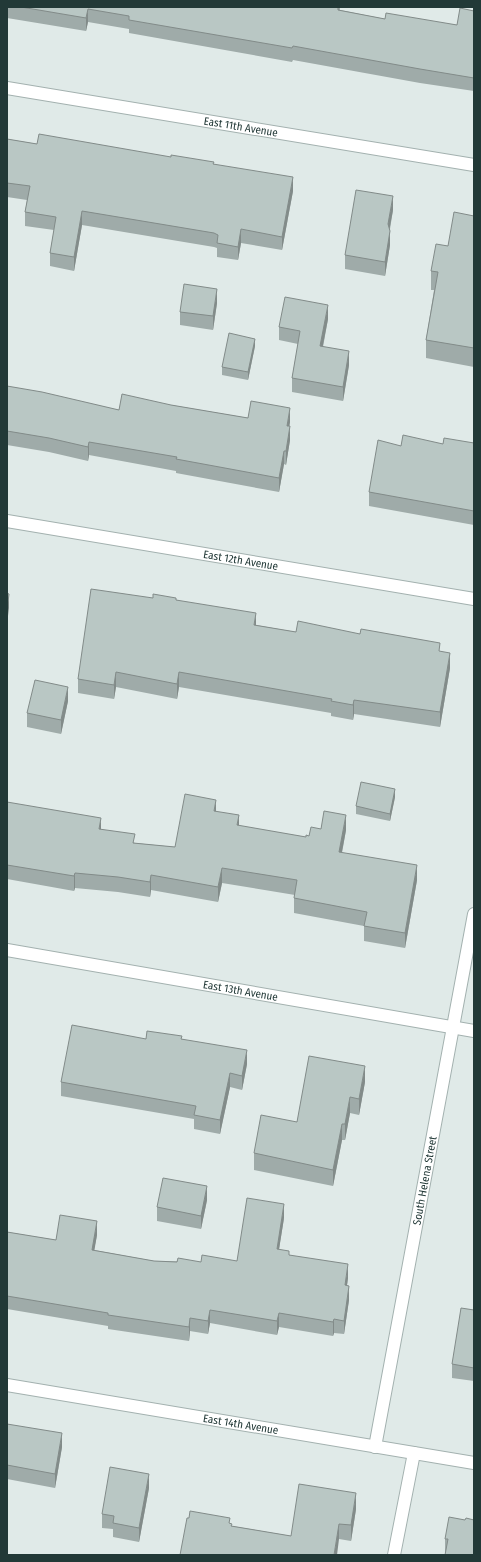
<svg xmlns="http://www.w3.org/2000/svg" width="481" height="1562" viewBox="0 0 481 1562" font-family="'Fira Sans Condensed',sans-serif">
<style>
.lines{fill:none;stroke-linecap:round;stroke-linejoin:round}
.minor-casing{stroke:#a3b1af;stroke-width:14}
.minor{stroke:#fff;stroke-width:12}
.wall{fill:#9faba9}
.shaded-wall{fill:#828b89}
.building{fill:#b9c7c4;stroke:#828b89}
.labels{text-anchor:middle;stroke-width:4;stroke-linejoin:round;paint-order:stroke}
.street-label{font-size:11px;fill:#223937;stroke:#f0f7f5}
</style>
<rect width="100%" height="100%" fill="#e0eae8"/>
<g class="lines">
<g class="minor-casing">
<g id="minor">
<path id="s1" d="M7,88L474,165"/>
<path id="s2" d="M7,521L474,599"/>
<path id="s3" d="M7,950L474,1031"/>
<path id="s4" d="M7,1385L474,1463"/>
<path id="s5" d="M375,1447L474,914"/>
<path d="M394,1555L414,1453"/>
</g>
</g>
<use href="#minor" class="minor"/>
</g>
<g class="wall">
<path d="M7,7H340V10L385,19L457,25L474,11V91L420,83L293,60L292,62L129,33V29L88,22L86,31L7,18Z"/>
<path d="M7,139L37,144L214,164L293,191L282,250L241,243L238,260L217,257V248L214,247L82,225L74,271L50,266V253L54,230L25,226V212L27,200L7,197Z"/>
<path d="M393,210L390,229V245L385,276L345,269V255Z"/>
<path d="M474,216V367L426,358V340L434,290H431V271L448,246Z"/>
<path d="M217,303L213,330L180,325V312Z"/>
<path d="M328,319L323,347L349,365L343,401L292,392V378L298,344L279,340V327Z"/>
<path d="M255,346L248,380L222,375V367Z"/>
<path d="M7,386L119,410L171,405L248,418L290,422L289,426L290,440L286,465L284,464L279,492L176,473V471L89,455L88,461L49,452L7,445Z"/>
<path d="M474,443V525L369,506V492L401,446Z"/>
<path d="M153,598L176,600L256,625L296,632L440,652L450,668L440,727L354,714L353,720L331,716V713L179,687L177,699L116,687L114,699L78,693V679Z"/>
<path d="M68,701L61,734L27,727V713Z"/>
<path d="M395,797L390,821L356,814V806Z"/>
<path d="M7,802L101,829L135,843L175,847L216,811L239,826L306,837L309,836L321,829L346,830L342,853L417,880L405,948L364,941V926L294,913V898L295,895L222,883L218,902L151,890L150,897L118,892L75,888L74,891L7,879Z"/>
<path d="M146,1039H182L247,1064L242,1090L230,1087L220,1134L194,1129V1119L61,1096V1082Z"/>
<path d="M365,1082L359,1115L350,1113L345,1140H342L333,1186L254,1170V1153L297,1122Z"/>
<path d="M207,1200L201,1229L157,1221V1207Z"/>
<path d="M284,1218L279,1249L289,1255L348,1278L347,1285L349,1300L344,1334L334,1333L333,1336L279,1327L277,1335L210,1323L208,1334L190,1331L189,1341L108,1329V1326L7,1309V1232L56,1240L97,1235L94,1250L154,1261L201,1262L237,1261Z"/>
<path d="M474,1310V1381L452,1378V1364Z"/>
<path d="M7,1424L62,1447L55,1488L7,1479Z"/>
<path d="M149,1488L139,1542L113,1537V1529L102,1528V1514Z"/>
<path d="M356,1509L351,1541L339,1539L180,1555L230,1524L232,1526L291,1536Z"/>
<path d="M465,1520L446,1553H445V1539Z"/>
</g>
<g class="shaded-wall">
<path d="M88,9V22L86,31V18Z"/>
<path d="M293,177V191L282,250V237Z"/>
<path d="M393,196V210L388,237V224Z"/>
<path d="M82,211V225L74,271V257Z"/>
<path d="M241,229V243L238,260V247Z"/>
<path d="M390,231V245L385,276V262Z"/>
<path d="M217,289V303L213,330V316Z"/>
<path d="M328,305V319L320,360V346Z"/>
<path d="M255,339V346L248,380V372Z"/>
<path d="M349,351V365L343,401V387Z"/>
<path d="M290,408V422L287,440V426Z"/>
<path d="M290,426V440L286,465V451Z"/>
<path d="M89,442V455L88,461V447Z"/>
<path d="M284,451V464L279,492V478Z"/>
<path d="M8,581V595L7,599V586Z"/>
<path d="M9,594V608L7,624V610Z"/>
<path d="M256,613V628L254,625Z"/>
<path d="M450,653V668L440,727V712Z"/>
<path d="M116,672V687L114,699V685Z"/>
<path d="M179,672V687L177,699V684Z"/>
<path d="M68,687V701L61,734V720Z"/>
<path d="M354,700V714L353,720V705Z"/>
<path d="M395,789V797L390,821V814Z"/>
<path d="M216,800V815L214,811Z"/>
<path d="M239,815V830L237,825Z"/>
<path d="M346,815V830L339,867V852Z"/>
<path d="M101,818V833L99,829Z"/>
<path d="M417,865V880L405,948V933Z"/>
<path d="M222,868V883L218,902V887Z"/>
<path d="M75,873V888L74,891V876Z"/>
<path d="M151,875V890L150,897V882Z"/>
<path d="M247,1050V1064L242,1090V1076Z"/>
<path d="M365,1066V1082L359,1115V1099Z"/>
<path d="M230,1073V1087L220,1134V1120Z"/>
<path d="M350,1097V1113L345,1140V1124Z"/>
<path d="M342,1124V1140L333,1186V1170Z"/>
<path d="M207,1186V1200L201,1229V1216Z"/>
<path d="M284,1204V1218L277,1262V1249Z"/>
<path d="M97,1221V1235L92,1264V1250Z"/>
<path d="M348,1264V1278L345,1299V1285Z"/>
<path d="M349,1286V1300L344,1334V1321Z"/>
<path d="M210,1310V1323L208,1334V1321Z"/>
<path d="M279,1313V1327L277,1335V1321Z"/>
<path d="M190,1318V1331L189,1341V1327Z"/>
<path d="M334,1319V1333L333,1336V1322Z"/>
<path d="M62,1433V1447L55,1488V1474Z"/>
<path d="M149,1474V1488L139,1542V1528Z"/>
<path d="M356,1493V1509L351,1541V1525Z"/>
<path d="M339,1524V1539L337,1555H334Z"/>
</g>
<g class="building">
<path d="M21,7H338V10L385,19L386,13L457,25L460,8L474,11V78L420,69L293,46L292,48L129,20V16L88,9L86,18Z"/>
<path d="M39,134L171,157V155L214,162L213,164L293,177L282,237L241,229L238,247L217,243L218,235L214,233L82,211L74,257L50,253L56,217L25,212L30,186L7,183V139L37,144Z"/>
<path d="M356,190L393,196L388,224L390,231L385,262L345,255Z"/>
<path d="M454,212L474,216V348L426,340L438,272L431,271L436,244L448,246Z"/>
<path d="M184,284L217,289L213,316L180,312Z"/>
<path d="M285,297L328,305L320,346L349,351L343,387L292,378L300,331L279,327Z"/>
<path d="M229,333L255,339L248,372L222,367Z"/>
<path d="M7,386L42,392L119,410L122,394L171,405L248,418L251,401L290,408L287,426H290L286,451H284L279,478L176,459L177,457L89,442L88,447L49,438L7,431Z"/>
<path d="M403,435L443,444L444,438L474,443V511L369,492L378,440L401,446Z"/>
<path d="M91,589L153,598V594L176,598V600L256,613L254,625L296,632L298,621L360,634L361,629L440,643L439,651L450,653L440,712L354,700L353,705L331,701L332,699L179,672L177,684L116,672L114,685L78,679Z"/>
<path d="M7,593L9,594L7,610Z"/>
<path d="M35,680L68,687L61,720L27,713Z"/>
<path d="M361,782L395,789L390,814L356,806Z"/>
<path d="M185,794L216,800L214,811L239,815L237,825L306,837V835L309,836L311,827L321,829L324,811L346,815L339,852L417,865L405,933L364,926L367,912L294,898L297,880L222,868L218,887L151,875L150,882L118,877L75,873L74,876L7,865V802L101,818L99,829L135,834L133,843L175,847Z"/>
<path d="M72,1025L146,1039L147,1031L182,1036L181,1039L247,1050L242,1076L230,1073L220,1120L194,1115L196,1106L61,1082Z"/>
<path d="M309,1056L365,1066L359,1099L350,1097L345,1124H342L333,1170L254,1153L261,1115L297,1122Z"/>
<path d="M163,1178L207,1186L201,1216L157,1207Z"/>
<path d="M247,1198L284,1204L277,1249L289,1251V1255L348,1264L345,1285L349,1286L344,1321L334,1319L333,1322L279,1313L277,1321L210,1310L208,1321L190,1318L189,1327L108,1315V1313L7,1296V1232L56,1240L60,1215L97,1221L92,1250L154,1261L177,1262L178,1258L201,1262L202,1255L237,1261Z"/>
<path d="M461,1308L474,1310V1368L452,1364Z"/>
<path d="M7,1424L62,1433L55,1474L7,1465Z"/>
<path d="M110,1467L149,1474L139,1528L113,1523L114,1516L102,1514Z"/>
<path d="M299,1484L356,1493L351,1525L339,1524L334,1555H180L187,1518H189L190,1511L230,1518L229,1523L232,1524L231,1526L291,1536Z"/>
<path d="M449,1517L465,1520L466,1518L474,1520V1555H445L448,1539H445Z"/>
</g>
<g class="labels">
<g class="street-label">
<text dy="4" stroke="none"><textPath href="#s1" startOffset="237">East 11th Avenue</textPath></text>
<text dy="4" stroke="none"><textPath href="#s2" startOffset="237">East 12th Avenue</textPath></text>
<text dy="4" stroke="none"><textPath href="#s3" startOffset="237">East 13th Avenue</textPath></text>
<text dy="4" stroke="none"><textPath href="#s5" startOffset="271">South Helena Street</textPath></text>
<text dy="4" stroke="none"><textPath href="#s4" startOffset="237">East 14th Avenue</textPath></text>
</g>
</g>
<rect width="481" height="1562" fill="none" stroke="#223937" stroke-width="16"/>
</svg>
